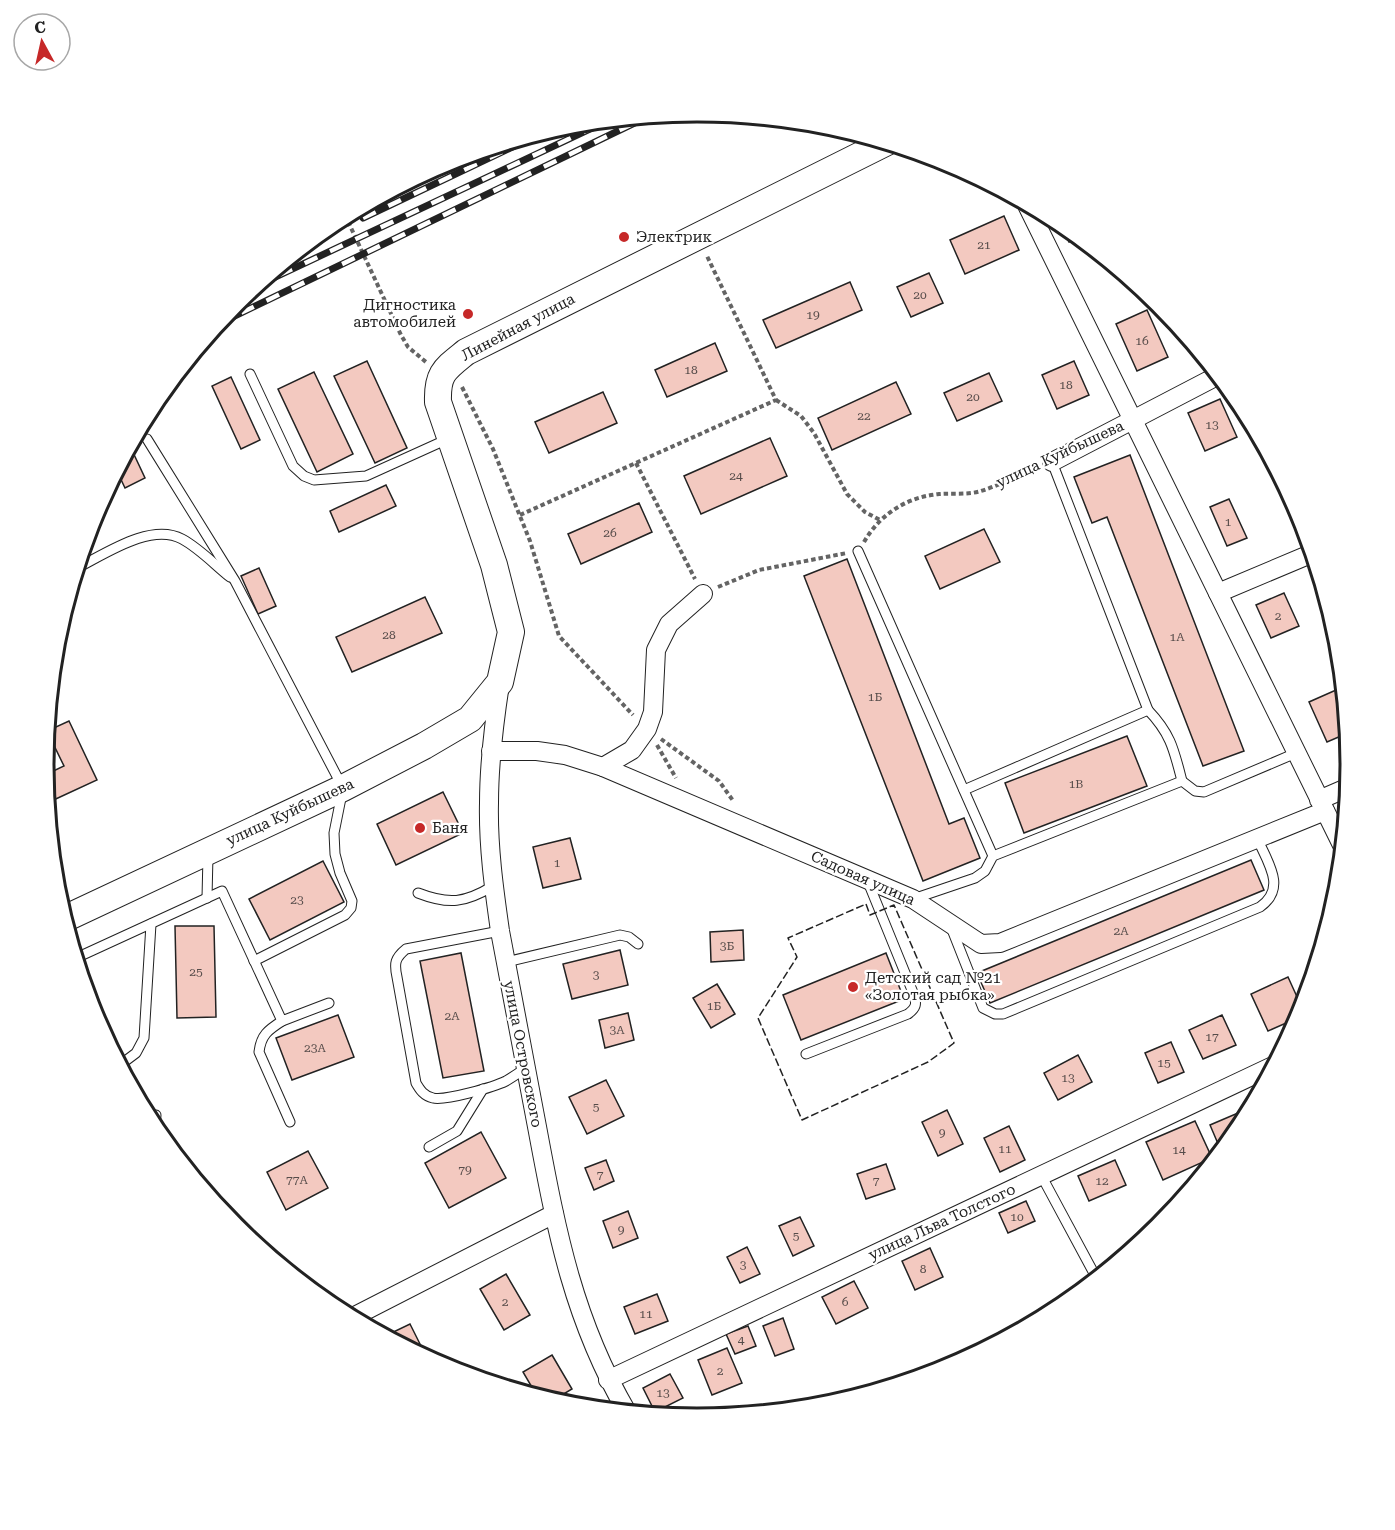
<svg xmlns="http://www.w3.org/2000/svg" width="1395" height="1530" viewBox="0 0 1395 1530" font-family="'Roboto Serif',serif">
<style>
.building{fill:#f3c9c0;stroke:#222;stroke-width:1.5}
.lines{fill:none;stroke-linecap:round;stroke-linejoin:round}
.lane-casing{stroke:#222;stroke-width:11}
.street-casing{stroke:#222;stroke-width:20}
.secondary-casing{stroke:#222;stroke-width:28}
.path{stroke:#646464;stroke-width:4;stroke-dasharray:4.5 3;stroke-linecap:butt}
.lane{stroke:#fff;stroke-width:9}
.street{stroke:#fff;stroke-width:18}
.secondary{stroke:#fff;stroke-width:26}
.rail-casing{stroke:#222;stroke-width:7}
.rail{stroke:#fff;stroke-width:4.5;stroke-dasharray:14;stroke-linecap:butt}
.fence{stroke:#222;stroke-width:1.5;stroke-dasharray:8 3;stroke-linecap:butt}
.poi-dot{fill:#c62828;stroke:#fff;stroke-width:2}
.labels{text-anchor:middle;stroke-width:4.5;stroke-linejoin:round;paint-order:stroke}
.number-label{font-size:12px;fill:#564c4a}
.poi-label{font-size:15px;fill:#222;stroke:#fff;text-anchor:start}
.street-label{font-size:15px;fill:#222;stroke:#fff}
.rim{fill:none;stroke:#222;stroke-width:3}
</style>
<rect width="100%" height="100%" fill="#fff"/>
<g class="building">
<path d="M1004,216L1019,250L965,274L950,240Z"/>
<path d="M1059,221H1061L1080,237L1069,242Z"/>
<path d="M929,273L943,303L911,317L897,287Z"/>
<path d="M850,282L862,310L776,348L763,320Z"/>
<path d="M1147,310L1168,357L1137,371L1116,324Z"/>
<path d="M715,343L727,371L667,397L655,370Z"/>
<path d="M367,361L407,448L375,463L334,376Z"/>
<path d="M1074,361L1089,395L1057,409L1042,375Z"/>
<path d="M314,372L353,454L317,472L278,389Z"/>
<path d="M989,373L1002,401L957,421L944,393Z"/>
<path d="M231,377L260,440L241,449L212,386Z"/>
<path d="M896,382L911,414L832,450L818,418Z"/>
<path d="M603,392L617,423L549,453L535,422Z"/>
<path d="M1220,399L1237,437L1205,451L1188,413Z"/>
<path d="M770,438L787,476L701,514L684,476Z"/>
<path d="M130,446L145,478L125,488L117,471Z"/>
<path d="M1130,455L1244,751L1203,766L1107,517L1092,523L1074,477Z"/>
<path d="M386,485L396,506L339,532L330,511Z"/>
<path d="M1287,488L1303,518L1297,521L1283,490Z"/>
<path d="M1229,499L1247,538L1227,546L1210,507Z"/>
<path d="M639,503L652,532L581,564L568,534Z"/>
<path d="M984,529L1000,562L940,589L925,556Z"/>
<path d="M847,559L949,824L964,818L980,858L923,881L804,576Z"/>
<path d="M259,568L276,606L258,614L241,576Z"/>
<path d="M1284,593L1299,626L1271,638L1256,605Z"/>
<path d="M425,597L442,633L352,672L336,637Z"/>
<path d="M1336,690L1346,712L1348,733L1327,742L1309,702Z"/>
<path d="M69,721L97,780L47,803L45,775L64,766L47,731Z"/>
<path d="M1127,736L1147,786L1024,833L1005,783Z"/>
<path d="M443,792L463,833L396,865L377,824Z"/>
<path d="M570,838L581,879L543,888L533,847Z"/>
<path d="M1251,860L1264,890L990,1003L977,973Z"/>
<path d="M323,861L344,902L270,940L249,899Z"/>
<path d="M175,926H214L216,1017L177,1018Z"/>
<path d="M743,930L744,960L711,962L710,932Z"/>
<path d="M620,950L628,985L572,999L563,964Z"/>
<path d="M461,953L484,1071L443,1078L420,961Z"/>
<path d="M886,953L904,999L801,1040L783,995Z"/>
<path d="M1288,977L1303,1010L1302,1016L1268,1031L1251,994Z"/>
<path d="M717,984L735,1014L711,1028L693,998Z"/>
<path d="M628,1013L634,1040L605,1048L599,1020Z"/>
<path d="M338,1015L354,1057L292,1080L276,1038Z"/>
<path d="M1222,1015L1236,1045L1203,1059L1189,1030Z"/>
<path d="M1171,1042L1184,1072L1158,1083L1145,1053Z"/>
<path d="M1078,1055L1092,1082L1058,1100L1044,1073Z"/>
<path d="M606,1080L624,1116L587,1134L569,1097Z"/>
<path d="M947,1110L963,1144L938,1156L922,1122Z"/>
<path d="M1238,1113L1243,1125L1241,1129L1231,1141L1219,1146L1210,1125Z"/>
<path d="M1195,1121L1212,1158L1163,1180L1146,1142Z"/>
<path d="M1009,1126L1025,1160L1000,1172L984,1138Z"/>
<path d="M481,1132L506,1178L449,1208L425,1163Z"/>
<path d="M308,1151L328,1188L286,1210L267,1172Z"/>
<path d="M606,1160L614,1181L594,1190L585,1168Z"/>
<path d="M1115,1160L1126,1185L1089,1201L1078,1176Z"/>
<path d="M886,1164L895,1189L866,1199L857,1174Z"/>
<path d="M1026,1201L1035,1221L1008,1233L999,1213Z"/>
<path d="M628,1211L638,1238L613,1248L603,1221Z"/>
<path d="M800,1217L814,1246L793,1256L779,1226Z"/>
<path d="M255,1232L266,1253L246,1237Z"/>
<path d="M747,1247L760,1274L740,1283L727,1257Z"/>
<path d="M930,1248L943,1277L915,1290L902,1261Z"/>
<path d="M506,1274L530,1315L504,1330L480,1289Z"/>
<path d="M854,1281L868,1308L836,1324L822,1297Z"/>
<path d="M657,1294L668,1321L635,1334L624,1307Z"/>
<path d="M783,1318L794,1349L775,1356L763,1326Z"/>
<path d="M410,1324L424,1352L419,1354L385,1336Z"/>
<path d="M748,1326L756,1346L735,1354L726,1334Z"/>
<path d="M727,1348L742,1383L712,1395L698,1360Z"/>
<path d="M552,1355L572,1389L552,1401L537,1396L523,1372Z"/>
<path d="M670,1374L683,1398L655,1412L643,1388Z"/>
</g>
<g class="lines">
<g class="lane-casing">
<g id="lane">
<path d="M250,374L293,466L304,476L314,480L366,476L450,438"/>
<path d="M147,439L235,581L343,788L334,833L335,854L340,873L352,901L351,908L345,915L254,961"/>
<path d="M1052,462L1148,710C1171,734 1174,750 1182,781"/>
<path d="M858,551L993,856"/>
<path d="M77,568C105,554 151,522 182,539C199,548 215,565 230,577"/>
<path d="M964,790L1148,710"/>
<path d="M418,893C449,905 465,903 493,886"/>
<path d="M207,898L208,855"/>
<path d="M913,899L975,878L985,871L993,856L1182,781L1195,791L1204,792L1296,753"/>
<path d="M951,927L983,1008L995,1014H1003L1260,907C1287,888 1268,863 1257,838"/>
<path d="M500,931L406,949C395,958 394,963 397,977L416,1083C420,1090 424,1096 433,1098C445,1101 494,1087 506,1081C513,1077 520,1072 526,1068"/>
<path d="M76,958L222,891L282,1021L329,1003"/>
<path d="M506,962L620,935L629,937L638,944"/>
<path d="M282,1021C268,1030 261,1035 259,1052L290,1122"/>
<path d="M806,1054L908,1014C916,1008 917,1004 914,995L868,882"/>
<path d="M120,1065L136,1053L144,1038L151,924"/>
<path d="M155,1130L156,1115"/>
<path d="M429,1147L457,1131L483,1089"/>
<path d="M1041,1175L1097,1279"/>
</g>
</g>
<g class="street-casing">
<g id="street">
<path d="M1026,203L1343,847"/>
<path d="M1052,462L1219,375"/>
<path d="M1218,593L1313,553"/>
<path d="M500,684C494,723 489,763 489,803C488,846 494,889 500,931C513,998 525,1065 538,1132C557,1234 574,1321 627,1412"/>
<path d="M491,751H537L565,755L603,767L913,899L981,944L1000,943L1325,811"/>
<path d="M603,767L632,750L647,729L653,712L656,650L669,624L703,594"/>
<path d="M1319,800L1349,787"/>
<path d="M351,1318L554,1214"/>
<path d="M608,1380L1275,1065"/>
</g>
</g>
<g class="secondary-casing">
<path id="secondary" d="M64,919L343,788L424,746L470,719L500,682L511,632L494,565L438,402C437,373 445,369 466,352L887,142"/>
</g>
<g class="path">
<path d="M345,215L401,335L408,347L426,362"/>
<path d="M462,387L493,449L530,541L559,636L633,715"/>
<path d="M776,400L801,416L814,433L847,494L865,512L880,520"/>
<path d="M636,463L695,579"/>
<path d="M520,515L776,400L707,256"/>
<path d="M864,542C880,514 907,497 939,494C952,493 968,495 981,491C1000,485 1019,475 1037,468"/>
<path d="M718,587L759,570L847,553"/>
<path d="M661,739L719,781L734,802"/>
<path d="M657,745L676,778"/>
</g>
<use href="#lane" class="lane"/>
<use href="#street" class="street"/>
<use href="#secondary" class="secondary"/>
<g class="rail-casing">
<g id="rail">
<path d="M446,162L448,161"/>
<path d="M363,218L546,131"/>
<path d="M254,287L609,120"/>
<path d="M216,325L649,116"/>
</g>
</g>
<use href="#rail" class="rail"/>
<path class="fence" d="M866,904L870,915L894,905L954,1043L928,1062L802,1120L758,1018L797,957L788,938Z"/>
</g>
<g class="poi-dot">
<circle cx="624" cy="237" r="6"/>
<circle cx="468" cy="314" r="6"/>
<circle cx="420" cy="828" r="6"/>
<circle cx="853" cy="987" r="6"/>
</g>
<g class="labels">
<g class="number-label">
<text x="984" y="249">21</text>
<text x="920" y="299">20</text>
<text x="813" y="319">19</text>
<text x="1142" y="345">16</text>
<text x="691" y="374">18</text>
<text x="1066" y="389">18</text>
<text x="973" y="401">20</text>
<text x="864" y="420">22</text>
<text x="1212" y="429">13</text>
<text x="736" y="480">24</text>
<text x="1228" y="526">1</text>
<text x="610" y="537">26</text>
<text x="1278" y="620">2</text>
<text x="389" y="639">28</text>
<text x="1177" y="641">1А</text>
<text x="875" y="701">1Б</text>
<text x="1076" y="788">1В</text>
<text x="557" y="867">1</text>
<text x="297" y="904">23</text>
<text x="1121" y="935">2А</text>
<text x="727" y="950">3Б</text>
<text x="196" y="976">25</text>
<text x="596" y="979">3</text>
<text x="714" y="1010">1Б</text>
<text x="452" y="1020">2А</text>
<text x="617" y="1034">3А</text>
<text x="1212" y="1041">17</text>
<text x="315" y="1052">23А</text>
<text x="1164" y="1067">15</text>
<text x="1068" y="1082">13</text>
<text x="596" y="1111">5</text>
<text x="942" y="1137">9</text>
<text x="1005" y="1153">11</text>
<text x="1179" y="1154">14</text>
<text x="465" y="1174">79</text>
<text x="600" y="1179">7</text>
<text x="297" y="1184">77А</text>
<text x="876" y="1185">7</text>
<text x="1102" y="1185">12</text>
<text x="1017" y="1221">10</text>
<text x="621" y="1234">9</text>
<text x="796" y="1240">5</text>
<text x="743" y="1269">3</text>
<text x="923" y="1273">8</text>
<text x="505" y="1306">2</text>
<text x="845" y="1306">6</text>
<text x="646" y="1318">11</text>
<text x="741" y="1344">4</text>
<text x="720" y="1375">2</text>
<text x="663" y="1397">13</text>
</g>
<g class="poi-label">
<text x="636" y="242">Электрик</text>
<text x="456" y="310" text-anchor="end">Дигностика<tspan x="456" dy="17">автомобилей</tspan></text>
<text x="432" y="833">Баня</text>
<text x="865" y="983">Детский сад №21<tspan x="865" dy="17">«Золотая рыбка»</tspan></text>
</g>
<g class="street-label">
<text transform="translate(518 327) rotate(-28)" y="5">Линейная улица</text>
<text transform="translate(1060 454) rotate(-25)" y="5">улица Куйбышева</text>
<text transform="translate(290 812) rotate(-25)" y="5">улица Куйбышева</text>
<text transform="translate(863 878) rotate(24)" y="5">Садовая улица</text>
<text transform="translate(523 1054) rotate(79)" y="5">улица Островского</text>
<text transform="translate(942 1222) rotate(-25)" y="5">улица Льва Толстого</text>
</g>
</g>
<path d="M0 0H1395V1530H0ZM54 765a643 643 0 1 1 1286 0a643 643 0 1 1-1286 0Z" fill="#fff" fill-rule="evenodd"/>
<path class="rim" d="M54 765a643 643 0 1 1 1286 0a643 643 0 1 1-1286 0Z"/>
<g transform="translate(42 42) rotate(352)"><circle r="28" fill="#ffffff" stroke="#a7a7a7" stroke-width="1.5"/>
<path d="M0-4.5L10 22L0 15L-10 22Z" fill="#c62828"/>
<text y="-9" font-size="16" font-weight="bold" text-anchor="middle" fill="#222222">С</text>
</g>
</svg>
